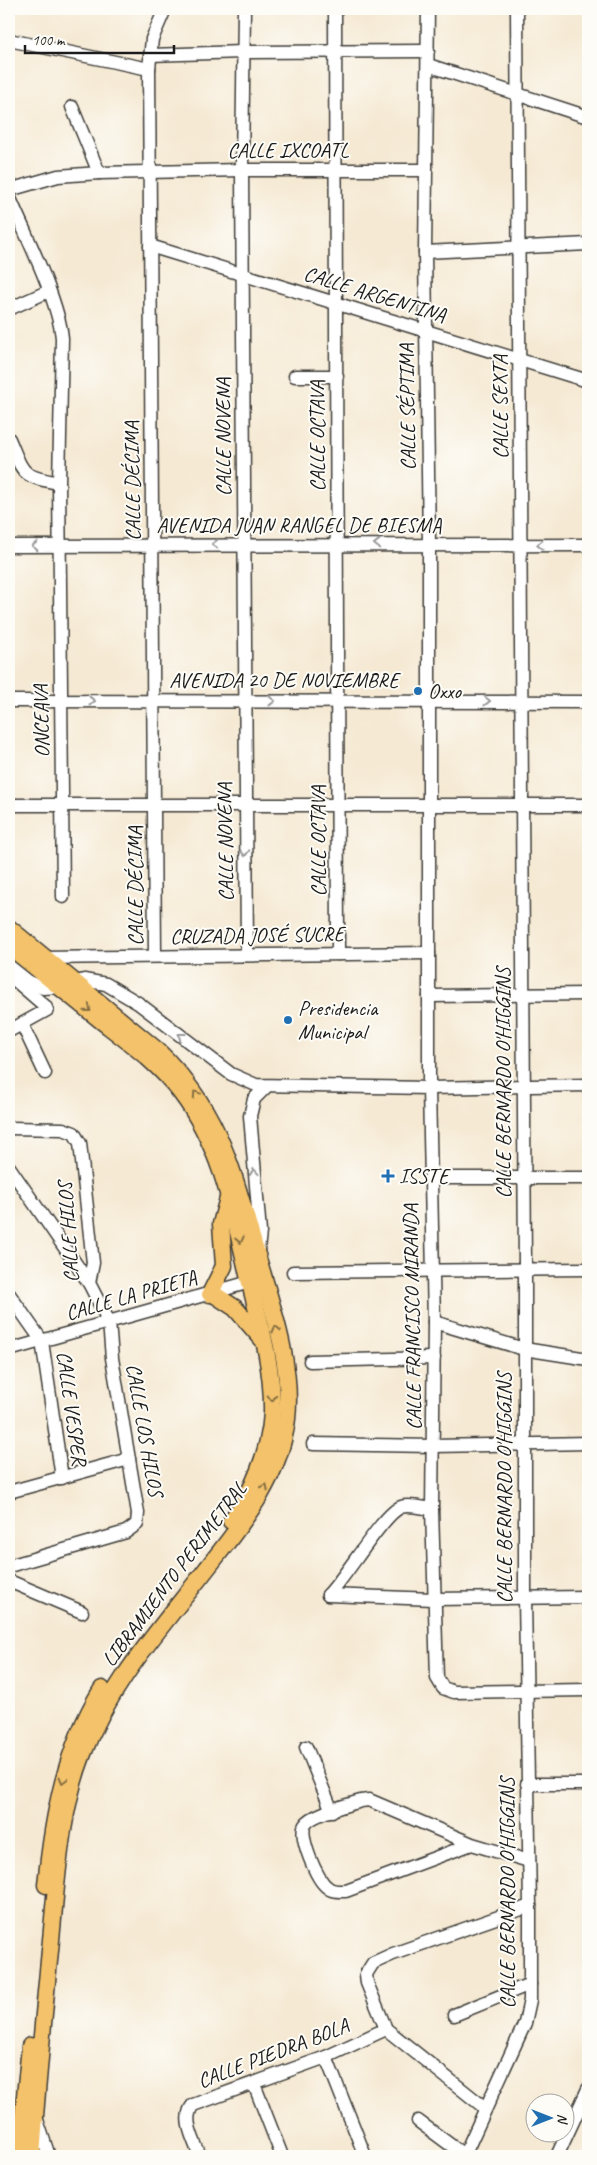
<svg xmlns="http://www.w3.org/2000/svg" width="597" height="2165" viewBox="0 0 597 2165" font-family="Caveat,sans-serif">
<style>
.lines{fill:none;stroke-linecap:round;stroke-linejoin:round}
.minor-casing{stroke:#3d3b37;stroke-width:15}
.major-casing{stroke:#3d3b37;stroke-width:19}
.minor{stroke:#fff;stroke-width:12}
.major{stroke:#f3c26a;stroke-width:16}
.oneway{stroke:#999}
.oneway2{stroke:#886f43}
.poi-dot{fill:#1f6fb2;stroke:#fdfcf7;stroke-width:2}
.labels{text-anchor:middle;stroke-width:4;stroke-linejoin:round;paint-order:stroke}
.street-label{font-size:21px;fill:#1c1c1c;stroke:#fdfcf7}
.poi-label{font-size:21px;fill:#1c1c1c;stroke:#fdfcf7;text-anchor:start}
</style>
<rect width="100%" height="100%" fill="#fdfcf7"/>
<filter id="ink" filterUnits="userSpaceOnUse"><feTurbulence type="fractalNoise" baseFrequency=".02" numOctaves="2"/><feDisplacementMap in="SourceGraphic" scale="10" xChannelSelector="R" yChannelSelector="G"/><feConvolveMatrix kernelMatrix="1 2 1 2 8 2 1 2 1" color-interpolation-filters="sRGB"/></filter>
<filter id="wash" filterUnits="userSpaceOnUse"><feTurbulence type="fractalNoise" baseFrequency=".0096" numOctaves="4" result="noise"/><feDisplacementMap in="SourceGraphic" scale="20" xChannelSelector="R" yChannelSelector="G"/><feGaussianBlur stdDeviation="1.12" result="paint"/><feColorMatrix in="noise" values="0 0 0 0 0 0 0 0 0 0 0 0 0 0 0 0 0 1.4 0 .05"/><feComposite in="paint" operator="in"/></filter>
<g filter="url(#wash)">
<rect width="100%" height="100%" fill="#f5e9d3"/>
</g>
<g filter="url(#ink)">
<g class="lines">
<g class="minor-casing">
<g id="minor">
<path d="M244,9L242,170L247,954"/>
<path d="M335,9L338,954"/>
<path d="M428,9L425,252L429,545V1088L434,1322L432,1509L437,1678L443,1688L454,1692L588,1690"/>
<path d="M9,40L149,69"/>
<path d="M150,55L243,52L428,51"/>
<path d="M428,65L588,117"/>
<path d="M72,107L99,173"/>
<path d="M9,190L58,176L99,173L242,170H426"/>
<path d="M9,196C25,234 58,298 62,338L59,483L63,897"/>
<path d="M150,246L588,381"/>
<path d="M425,252L588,244"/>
<path d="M9,309L49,291"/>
<path d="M295,376H337"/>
<path d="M9,439C24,474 20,476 59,483"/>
<path d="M9,546L588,545"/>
<path d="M9,701L588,702"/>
<path d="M9,805H588"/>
<path d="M155,956L149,69L152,39L165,9"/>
<path d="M42,958L429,953"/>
<path d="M9,966L29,982L43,988L60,987L84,980L106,984L138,1003L231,1074L256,1085L429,1088L588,1085"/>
<path d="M429,996L588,994"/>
<path d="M22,1024L45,1073"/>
<path d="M9,1031L47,1010L45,1006L16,981"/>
<path d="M9,1128L63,1129L74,1133L80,1143L93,1263L89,1283L109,1322L112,1358L138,1513L137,1524L126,1532L9,1566"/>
<path d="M9,1167L89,1283"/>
<path d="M430,1178H588"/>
<path d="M258,1250L260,1232L250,1116L254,1099L267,1086"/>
<path d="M293,1272L588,1269"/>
<path d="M9,1294L42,1341L62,1478"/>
<path d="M434,1322L524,1349L588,1359"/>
<path d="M9,1350L257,1280"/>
<path d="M310,1361L434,1358"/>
<path d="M313,1444L433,1446L588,1443"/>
<path d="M9,1492L129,1459"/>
<path d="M9,1581L82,1612"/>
<path d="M328,1595L434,1599L588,1597"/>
<path d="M328,1595C346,1577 383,1514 401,1507C409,1504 423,1508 432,1509"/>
<path d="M306,1747L332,1811"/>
<path d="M527,1784H588"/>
<path d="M472,1844L346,1891C339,1891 332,1892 327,1887C317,1880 298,1836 305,1825C311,1814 348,1805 361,1801L369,1800L472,1844L529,1861"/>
<path d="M454,2015L530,1984"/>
<path d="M326,2057L365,2156"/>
<path d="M254,2084L282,2156"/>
<path d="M485,2108L386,2029L367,1983L366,1974L373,1963L393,1954L530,1906"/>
<path d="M37,2120L49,2156"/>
<path d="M418,2121L464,2155"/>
<path d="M200,2156C195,2142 181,2119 193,2105L326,2057L386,2029"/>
<path d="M464,2156L525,2023L530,2000V1906L525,1598V1269L517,9"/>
<path d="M557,2156L588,2089"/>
</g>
</g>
<g class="major-casing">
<g id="major">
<path d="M9,928L158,1051C219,1110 232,1168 255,1248C270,1301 293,1362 287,1419C280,1479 241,1525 205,1571C159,1630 109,1685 82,1756C60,1813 57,1879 51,1940C44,2012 37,2084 32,2156"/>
<path d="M9,946C40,971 71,996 103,1022C130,1043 160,1065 181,1093C222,1147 234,1215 249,1279C260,1324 273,1366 272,1413C270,1449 253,1493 231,1521"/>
<path d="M212,1293L235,1308L263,1340"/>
<path d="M210,1294L224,1266L221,1224L228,1198"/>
<path d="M46,1885C53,1816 65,1749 102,1689"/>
<path d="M19,2156L30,2046"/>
</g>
</g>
<use href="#minor" class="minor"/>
<use href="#major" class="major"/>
</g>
<defs><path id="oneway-chevron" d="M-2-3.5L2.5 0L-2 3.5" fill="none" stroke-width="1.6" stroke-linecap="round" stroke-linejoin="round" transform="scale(1.25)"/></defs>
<g class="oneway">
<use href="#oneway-chevron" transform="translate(215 544) rotate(180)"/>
<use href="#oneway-chevron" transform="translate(377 544) rotate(-179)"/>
<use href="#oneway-chevron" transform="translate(540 545) rotate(179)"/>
<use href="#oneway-chevron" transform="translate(35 546) rotate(180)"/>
<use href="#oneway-chevron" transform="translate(92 701)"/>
<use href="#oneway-chevron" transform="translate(272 701)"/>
<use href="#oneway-chevron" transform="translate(487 701) rotate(1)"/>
<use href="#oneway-chevron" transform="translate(245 853) rotate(89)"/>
<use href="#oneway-chevron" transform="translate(181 1036) rotate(-142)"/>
<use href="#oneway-chevron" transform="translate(254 1172) rotate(-95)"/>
</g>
<g class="oneway2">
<use href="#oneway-chevron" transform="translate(88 1009) rotate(39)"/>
<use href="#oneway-chevron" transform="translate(196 1094) rotate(-124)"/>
<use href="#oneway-chevron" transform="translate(240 1240) rotate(76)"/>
<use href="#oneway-chevron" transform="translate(276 1329) rotate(-104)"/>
<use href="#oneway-chevron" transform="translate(272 1398) rotate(89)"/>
<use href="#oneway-chevron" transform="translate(265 1487) rotate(-63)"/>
<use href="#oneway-chevron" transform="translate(63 1780) rotate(105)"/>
</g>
</g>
<g class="poi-dot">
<circle cx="418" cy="691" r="5"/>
<circle cx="288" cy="1020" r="5"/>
<path d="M385.5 1168.5h5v5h5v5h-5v5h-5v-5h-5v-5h5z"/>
</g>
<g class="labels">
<g class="street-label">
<text x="288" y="157">CALLE IXCOATL</text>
<text transform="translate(375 294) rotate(17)" y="7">CALLE ARGENTINA</text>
<text transform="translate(407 407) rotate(-91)" y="7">CALLE SÉPTIMA</text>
<text transform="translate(500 407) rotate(-90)" y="7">CALLE SEXTA</text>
<text transform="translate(317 436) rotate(-90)" y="7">CALLE OCTAVA</text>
<text transform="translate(223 437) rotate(-90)" y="7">CALLE NOVENA</text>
<text transform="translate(132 481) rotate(-91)" y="7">CALLE DÉCIMA</text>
<text x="299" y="532">AVENIDA JUAN RANGEL DE BIESMA</text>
<text x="284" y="687">AVENIDA 20 DE NOVIEMBRE</text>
<text transform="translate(41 721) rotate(-91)" y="7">ONCEAVA</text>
<text transform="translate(318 841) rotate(-90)" y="7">CALLE OCTAVA</text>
<text transform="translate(225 842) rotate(-91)" y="7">CALLE NOVENA</text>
<text transform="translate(135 886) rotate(-90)" y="7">CALLE DÉCIMA</text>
<text transform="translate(257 935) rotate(-1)" y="7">CRUZADA JOSÉ SUCRE</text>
<text transform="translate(503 1083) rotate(-90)" y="7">CALLE BERNARDO O'HIGGINS</text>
<text transform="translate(68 1232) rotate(-94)" y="7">CALLE HILOS</text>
<text transform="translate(131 1295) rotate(-16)" y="7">CALLE LA PRIETA</text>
<text transform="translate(412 1317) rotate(-91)" y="7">CALLE FRANCISCO MIRANDA</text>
<text transform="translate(72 1408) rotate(82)" y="7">CALLE VESPER</text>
<text transform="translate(145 1430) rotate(80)" y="7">CALLE LOS HILOS</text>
<text transform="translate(504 1488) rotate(-90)" y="7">CALLE BERNARDO O'HIGGINS</text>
<text transform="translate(174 1574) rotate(-53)" y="7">LIBRAMIENTO PERIMETRAL</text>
<text transform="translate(507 1893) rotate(-90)" y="7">CALLE BERNARDO O'HIGGINS</text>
<text transform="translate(273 2053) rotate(-21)" y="7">CALLE PIEDRA BOLA</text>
</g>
<g class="poi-label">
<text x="428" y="698">Oxxo</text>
<text x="298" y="1015">Presidencia<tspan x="298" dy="24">Municipal</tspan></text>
<text x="399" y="1183">ISSTE</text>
</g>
</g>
<rect width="597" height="2165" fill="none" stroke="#fdfcf7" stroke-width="30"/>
<g transform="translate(550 2118) rotate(90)"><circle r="24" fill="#fdfcf7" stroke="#a3a29f"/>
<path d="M0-4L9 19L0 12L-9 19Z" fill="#1f6fb2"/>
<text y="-8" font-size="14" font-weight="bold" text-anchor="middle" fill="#1c1c1c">N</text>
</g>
<path d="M25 45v8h149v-8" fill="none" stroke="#1c1c1c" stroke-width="2.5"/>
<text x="32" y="45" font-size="15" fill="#1c1c1c" stroke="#fdfcf7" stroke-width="4" paint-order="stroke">100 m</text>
</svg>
